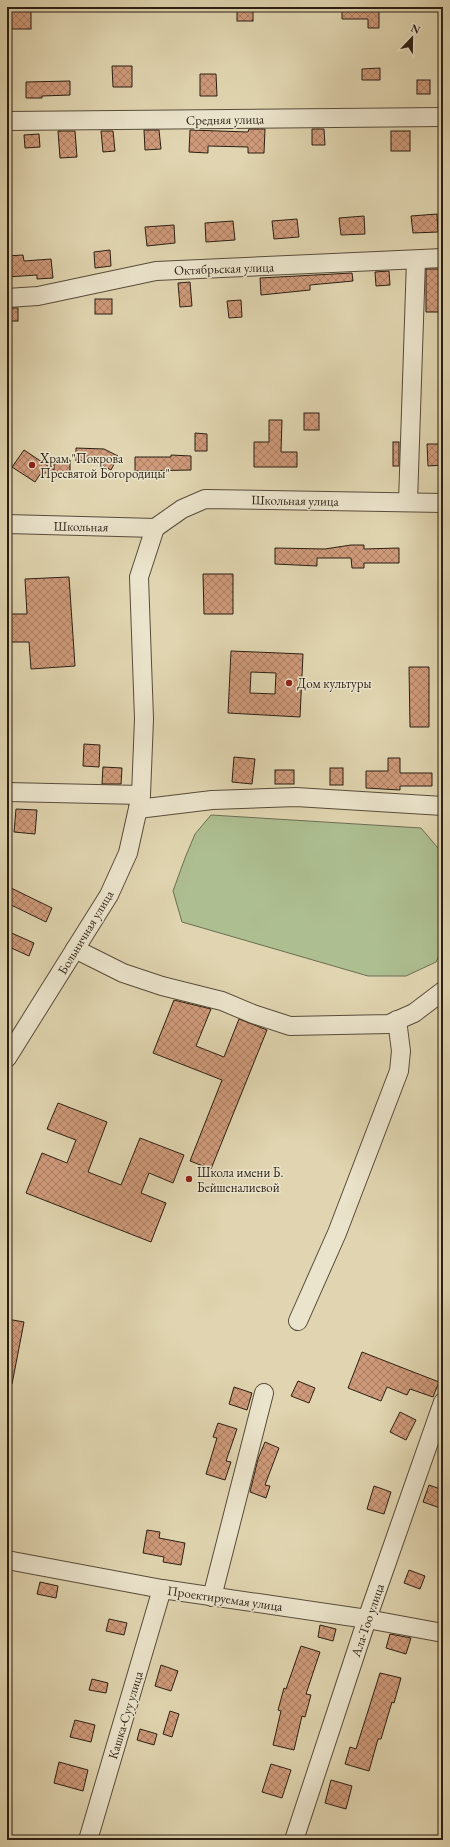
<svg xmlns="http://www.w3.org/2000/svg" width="450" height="1847" viewBox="0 0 450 1847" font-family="'EB Garamond',serif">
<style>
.pitch{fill:#adbe90;stroke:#6c6e52}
.building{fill:url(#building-cross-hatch);stroke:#2b1f13;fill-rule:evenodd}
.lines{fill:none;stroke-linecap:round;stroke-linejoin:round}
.minor-casing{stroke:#584c3a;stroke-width:20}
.minor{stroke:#ebe4cc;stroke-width:18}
.poi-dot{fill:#8f2418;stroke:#ebe4cc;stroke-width:1.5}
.labels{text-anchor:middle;stroke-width:3;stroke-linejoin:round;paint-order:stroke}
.street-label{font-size:13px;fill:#2b1f13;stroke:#ebe4cc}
.poi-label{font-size:13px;fill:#2b1f13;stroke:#ebe4cc;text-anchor:start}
</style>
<defs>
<pattern id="building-cross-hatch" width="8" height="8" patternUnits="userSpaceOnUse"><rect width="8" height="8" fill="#cf9a7a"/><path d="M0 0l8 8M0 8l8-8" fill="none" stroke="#a87d63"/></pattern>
</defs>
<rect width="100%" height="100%" fill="#e0d5b0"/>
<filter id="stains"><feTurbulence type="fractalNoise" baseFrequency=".005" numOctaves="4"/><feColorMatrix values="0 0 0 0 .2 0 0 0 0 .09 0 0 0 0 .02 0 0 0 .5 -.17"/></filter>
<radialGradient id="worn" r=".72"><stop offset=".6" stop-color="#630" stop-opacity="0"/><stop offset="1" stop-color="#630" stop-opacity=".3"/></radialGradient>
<path class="pitch" d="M211,815L421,828L443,854V946L436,962L406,976H368L182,922L173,891L185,858L195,834Z"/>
<g class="building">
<rect x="237" y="7" width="16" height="14"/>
<path d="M342,7H379V28H368V19H342Z"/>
<rect x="11" y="9" width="20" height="20"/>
<path d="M112,66H132V87H113Z"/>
<path d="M380,68V80H362V69Z"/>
<path d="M200,74H216L217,96H200Z"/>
<rect x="417" y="80" width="13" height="14"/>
<path d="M70,81V95L42,96V98H26V82Z"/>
<path d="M249,129H265L264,153H248V147L208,146V153L189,152L190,130L248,132Z"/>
<path d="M312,129H324L325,145H312Z"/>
<path d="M144,130H159L161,149L145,150Z"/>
<path d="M58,131H75L77,157L60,158Z"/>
<path d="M101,131H113L115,151L103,152Z"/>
<rect x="391" y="131" width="19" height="20"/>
<path d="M39,134L40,147L25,148L24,135Z"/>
<path d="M437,214L438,232L413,233L411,216Z"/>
<path d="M364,216L365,234L341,235L339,218Z"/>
<path d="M297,219L299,237L274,239L272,221Z"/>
<path d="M233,221L235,240L206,242L205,223Z"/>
<path d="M174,225L175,243L147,246L145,227Z"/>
<path d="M110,250L111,266L95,268L94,252Z"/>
<path d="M23,255L24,261L51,259L53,278L37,279V275L7,277V256Z"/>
<path d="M426,269H440V292H443V312H426Z"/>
<path d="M389,271L390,285L376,286L375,272Z"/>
<path d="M352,273L353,281L310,285V290L261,295L260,278Z"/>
<path d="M190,282L192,306L180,307L178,283Z"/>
<rect x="95" y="299" width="17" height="15"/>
<path d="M241,300L242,317L229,318L227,301Z"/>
<rect x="7" y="308" width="11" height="13"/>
<rect x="304" y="413" width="15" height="17"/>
<path d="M269,420H282L281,452H297V467H254V442H269Z"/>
<path d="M195,433L207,434V451H195Z"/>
<rect x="393" y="442" width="6" height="24"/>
<path d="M427,444H443V465L428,466Z"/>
<path d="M76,448L104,449L118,456L111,470L94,461H76Z"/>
<path d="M24,450L54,470V460H70V473H41L35,482L12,467Z"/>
<path d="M171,455L191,456V470L135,471V457H171Z"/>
<path d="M351,545H364V549L399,548V563H364V568H352L351,558H317V566L275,564V548L325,549Z"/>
<path d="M203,574H233V614H204Z"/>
<path d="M69,577L75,666L31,669L29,642H9V614H27L25,579Z"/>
<path d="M231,651L303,654L300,717L228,713ZM251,672L276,673L275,694L250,693Z"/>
<path d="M409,667H429V727H410Z"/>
<path d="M84,744L100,745L99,767L83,766Z"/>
<path d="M234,757L255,759L252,784L232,782Z"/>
<path d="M388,758H400V773H432V786H400V790L366,788V771H388Z"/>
<path d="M103,767L122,768L121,784H102Z"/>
<rect x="330" y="768" width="13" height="17"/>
<rect x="275" y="770" width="19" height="14"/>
<path d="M16,809L37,810L35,834L14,832Z"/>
<path d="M7,886L52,908L46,922L7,903Z"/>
<path d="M7,931L34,943L29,956L7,946Z"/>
<path d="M174,1000L211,1009L196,1046L224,1057L239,1019L267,1030L211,1169L190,1161L222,1080L153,1053Z"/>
<path d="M58,1103L107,1122L88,1172L121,1185L140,1138L184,1155L173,1183L149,1173L141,1193L166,1203L151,1242L26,1193L42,1153L67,1163L76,1140L47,1129Z"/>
<path d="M7,1319L24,1322L12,1384H7Z"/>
<path d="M362,1352L439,1382L433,1397L410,1389L407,1395L387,1387L381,1401L348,1388Z"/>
<path d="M298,1381L315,1388L309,1403L291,1396Z"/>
<path d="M234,1387L252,1393L247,1410L229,1404Z"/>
<path d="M400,1412L416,1420L406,1440L390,1432Z"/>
<path d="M218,1423L237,1429L226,1461L231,1462L225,1480L206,1474L217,1438L213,1437Z"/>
<path d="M265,1442L279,1448L265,1485L270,1486L266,1498L250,1492L258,1459Z"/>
<path d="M429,1485L443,1490V1509L423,1502Z"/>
<path d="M374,1486L391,1492L384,1514L367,1509Z"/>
<path d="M147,1530L160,1532L159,1538L185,1543L181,1565L163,1562L164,1557L143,1553Z"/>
<path d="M409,1570L425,1576L420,1589L404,1583Z"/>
<path d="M40,1582L58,1586L56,1598L37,1594Z"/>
<path d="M109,1619L127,1623L124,1635L106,1631Z"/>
<path d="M320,1625L336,1629L333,1641L318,1637Z"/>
<path d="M390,1634L411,1638L406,1654L386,1648Z"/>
<path d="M301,1646L320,1652L306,1694L311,1695L305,1717L302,1716L294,1750L273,1745L281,1711L278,1710L284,1688L286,1689Z"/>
<path d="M161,1665L178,1671L171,1691L155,1686Z"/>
<path d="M380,1673L401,1678L394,1703L392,1702L381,1739H378L369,1771L345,1764L350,1747L356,1749Z"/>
<path d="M92,1679L108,1683L106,1693L89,1690Z"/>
<path d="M170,1711L179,1714L172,1737L163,1734Z"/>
<path d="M75,1720L95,1725L91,1742L70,1737Z"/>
<path d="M140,1729L157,1734L154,1745L137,1740Z"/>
<path d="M59,1762L88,1770L83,1791L54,1783Z"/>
<path d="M271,1764L291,1770L282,1798L262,1792Z"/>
<path d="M331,1780L352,1786L346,1809L325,1803Z"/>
</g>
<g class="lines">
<g class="minor-casing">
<g id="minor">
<path d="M7,121L443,117"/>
<path d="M7,298L38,296L156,271L443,258"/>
<path d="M408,502L416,260"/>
<path d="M7,524L155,528"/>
<path d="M155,528L182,509L205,499L443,503"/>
<path d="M7,792L141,795"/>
<path d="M138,809L212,800L296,797L443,806"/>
<path d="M75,949L123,973L162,986L222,1001L253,1014L290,1026L389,1024L414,1013L443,991"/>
<path d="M7,1058L109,895L128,853L141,795L144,719L139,577L155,528"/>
<path d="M298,1321L337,1233L399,1071L401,1051L397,1020"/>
<path d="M7,1560L162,1589L367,1619L443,1633"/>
<path d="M212,1597L264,1393"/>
<path d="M88,1840L162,1589"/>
<path d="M294,1840L367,1619L443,1402"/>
</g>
</g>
<use href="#minor" class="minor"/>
</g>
<g class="poi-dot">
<circle cx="32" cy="465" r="4"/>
<circle cx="289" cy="683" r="4"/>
<circle cx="189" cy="1179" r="4"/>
</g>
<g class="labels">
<g class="street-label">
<text transform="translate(225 119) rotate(-1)" y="5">Средняя улица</text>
<text transform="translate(224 268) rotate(-2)" y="5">Октябрьская улица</text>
<text transform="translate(295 500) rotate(1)" y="5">Школьная улица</text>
<text transform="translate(81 526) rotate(1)" y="5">Школьная</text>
<text transform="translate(85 932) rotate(-59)" y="5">Больничная улица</text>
<text transform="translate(225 1598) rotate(8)" y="5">Проектируемая улица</text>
<text transform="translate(367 1620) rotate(-71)" y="5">Ала-Тоо улица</text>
<text transform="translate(125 1715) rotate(-73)" y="5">Кашка-Суу улица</text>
</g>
<g class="poi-label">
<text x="40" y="463">Храм "Покрова<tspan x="40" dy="15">Пресвятой Богородицы"</tspan></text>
<text x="297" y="688">Дом культуры</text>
<text x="197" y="1177">Школа имени Б.<tspan x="197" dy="15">Бейшеналиевой</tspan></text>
</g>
</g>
<rect width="450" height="1847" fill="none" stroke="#e0d5b0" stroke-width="24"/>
<rect x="8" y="8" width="434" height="1831" fill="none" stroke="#2b1f13" stroke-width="2"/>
<rect x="12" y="12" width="426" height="1823" fill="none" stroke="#2b1f13"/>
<g transform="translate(412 38) rotate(22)" stroke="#ebe4cc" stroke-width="3" paint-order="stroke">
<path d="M0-3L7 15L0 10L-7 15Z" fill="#2b1f13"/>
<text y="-6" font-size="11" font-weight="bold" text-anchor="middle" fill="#2b1f13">N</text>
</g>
<rect width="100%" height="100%" filter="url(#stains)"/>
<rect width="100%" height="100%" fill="url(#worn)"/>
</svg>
